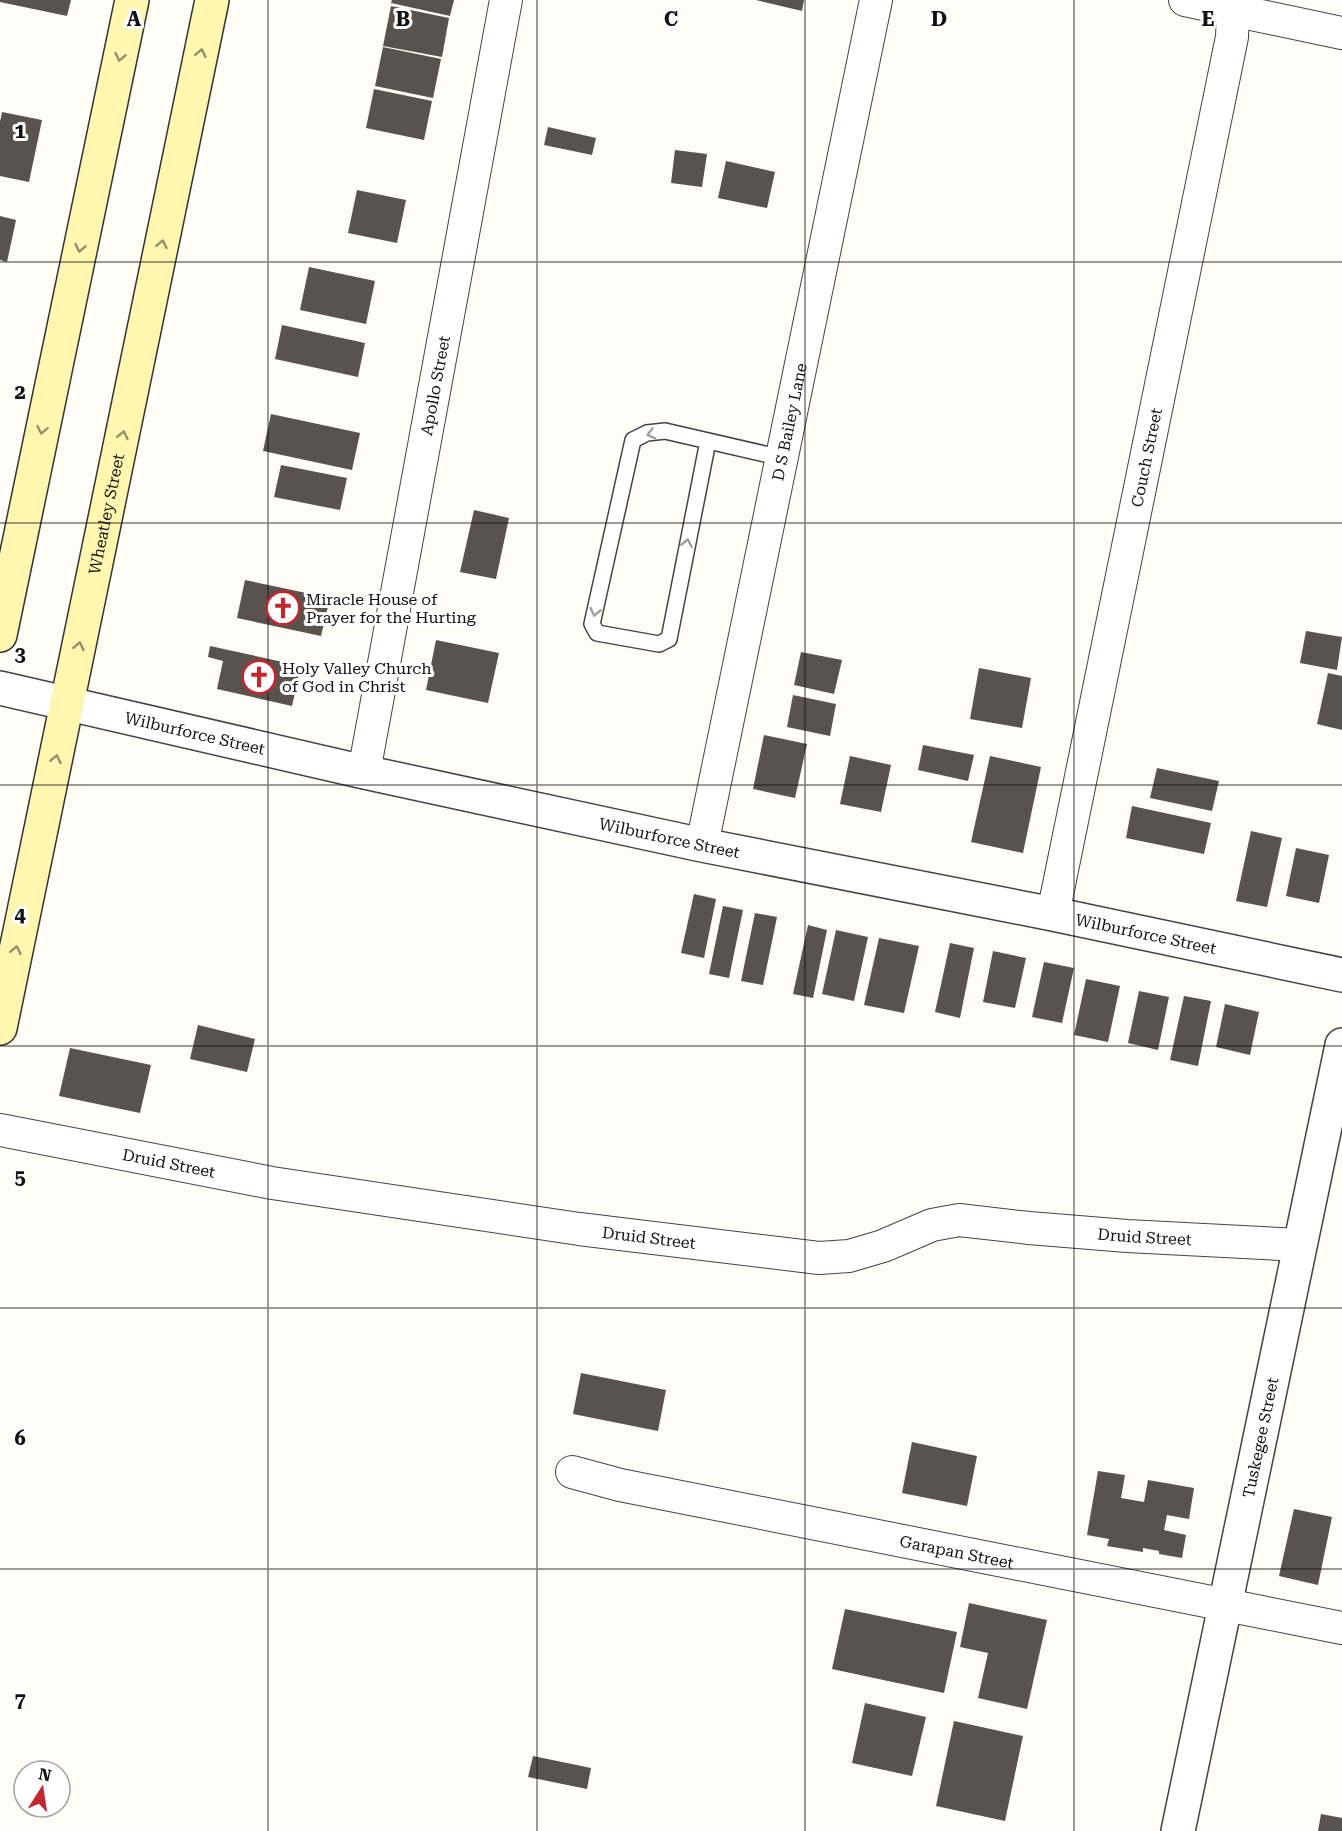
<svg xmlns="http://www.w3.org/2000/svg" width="1342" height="1831" viewBox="0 0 1342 1831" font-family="'Roboto Serif',serif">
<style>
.building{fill:#5a524d}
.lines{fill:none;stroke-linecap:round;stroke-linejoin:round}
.service-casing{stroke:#444;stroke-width:18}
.minor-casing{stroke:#444;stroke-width:34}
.tertiary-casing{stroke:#444;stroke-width:36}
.secondary-casing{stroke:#333;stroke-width:36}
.service{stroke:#fff;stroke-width:15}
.minor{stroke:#fff;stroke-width:32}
.tertiary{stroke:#fff;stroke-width:33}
.secondary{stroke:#fff6b0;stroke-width:33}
.oneway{stroke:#948f68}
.oneway2{stroke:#a0a0a0}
.grid{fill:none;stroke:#111;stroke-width:1.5;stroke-opacity:0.55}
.labels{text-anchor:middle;stroke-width:6;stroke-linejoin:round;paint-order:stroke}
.street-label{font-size:16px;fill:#111;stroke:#fff}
.poi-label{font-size:16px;fill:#111;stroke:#fff;text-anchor:start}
.grid-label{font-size:20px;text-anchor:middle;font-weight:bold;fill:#111;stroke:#fff;stroke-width:6;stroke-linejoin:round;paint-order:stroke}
</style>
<rect width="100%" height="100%" fill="#fffdf5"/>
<g class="building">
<path d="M0,0H71L67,16L0,2Z"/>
<path d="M392,0H454L450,16L391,3Z"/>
<path d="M756,0H804L802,11Z"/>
<path d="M391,6L449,18L442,57L383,46Z"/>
<path d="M383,47L441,59L433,98L375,86Z"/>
<path d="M374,89L432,101L424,140L366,128Z"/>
<path d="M2,112L42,120L29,182L0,176V122Z"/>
<path d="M548,127L596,138L592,155L544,145Z"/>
<path d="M675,150L707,154L702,187L671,183Z"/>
<path d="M726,161L775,172L767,208L718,198Z"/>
<path d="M357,190L406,200L397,243L348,233Z"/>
<path d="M0,216L16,220L7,262L0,260Z"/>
<path d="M309,267L375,281L366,324L300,310Z"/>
<path d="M282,325L365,343L358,377L275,359Z"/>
<path d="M271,414L360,433L352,470L263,451Z"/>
<path d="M281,465L347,478L340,510L274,497Z"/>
<path d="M474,510L509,518L496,579L460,572Z"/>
<path d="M245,580L330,598L321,636L237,618Z"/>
<path d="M1306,631L1342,637L1337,670L1300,663Z"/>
<path d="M436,640L499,653L488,703L426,690Z"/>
<path d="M210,646L301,666L292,706L217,689L223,661L208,657Z"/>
<path d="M801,652L842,660L834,694L794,685Z"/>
<path d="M979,668L1031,678L1022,728L970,719Z"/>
<path d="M1328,673L1342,676V730L1317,724Z"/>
<path d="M793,695L836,704L830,736L787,727Z"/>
<path d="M764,735L807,744L795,798L753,789Z"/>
<path d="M923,745L974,755L968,781L918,770Z"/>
<path d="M850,756L891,765L881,812L840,804Z"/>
<path d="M990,756L1041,767L1023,853L971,842Z"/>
<path d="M1157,768L1219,781L1212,811L1150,798Z"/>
<path d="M1132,806L1211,823L1204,854L1126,838Z"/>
<path d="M1251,831L1282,838L1267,907L1236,901Z"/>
<path d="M1296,848L1329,855L1319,903L1286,896Z"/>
<path d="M694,894L716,899L704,958L681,953Z"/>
<path d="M723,906L743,910L729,978L709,974Z"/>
<path d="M755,913L777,917L763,985L741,981Z"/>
<path d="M808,925L827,930L813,998L793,994Z"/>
<path d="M836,930L868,937L854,1001L822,994Z"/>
<path d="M879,938L919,946L904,1013L864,1005Z"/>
<path d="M950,943L974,948L960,1018L935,1012Z"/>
<path d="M993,951L1026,958L1015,1008L983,1002Z"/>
<path d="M1044,962L1074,968L1062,1023L1032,1017Z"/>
<path d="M1086,979L1120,986L1108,1042L1074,1035Z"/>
<path d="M1139,991L1169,997L1158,1050L1128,1043Z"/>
<path d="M1184,996L1211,1001L1198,1066L1170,1060Z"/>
<path d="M1225,1004L1259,1012L1250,1055L1216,1047Z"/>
<path d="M198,1025L255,1039L247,1072L190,1059Z"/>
<path d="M70,1048L151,1065L140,1113L59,1096Z"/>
<path d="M581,1373L666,1390L658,1431L573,1414Z"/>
<path d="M912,1442L977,1456L967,1506L902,1493Z"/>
<path d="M1098,1471L1125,1475L1121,1498L1144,1502L1148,1480L1194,1488L1189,1519L1167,1515L1164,1530L1186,1535L1182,1558L1159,1554V1551L1143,1548V1552L1107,1546L1109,1539L1087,1535Z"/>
<path d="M1294,1509L1332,1517L1318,1585L1279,1576Z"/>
<path d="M969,1603L1047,1620L1027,1709L978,1698L988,1653L960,1647Z"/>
<path d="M845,1609L957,1632L944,1693L832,1669Z"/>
<path d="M865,1703L926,1717L912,1776L852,1763Z"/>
<path d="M954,1721L1023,1736L1005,1821L936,1806Z"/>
<path d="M533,1756L591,1768L587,1789L528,1777Z"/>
<path d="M1321,1814L1342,1818V1831H1318Z"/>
</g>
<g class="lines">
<g class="service-casing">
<path id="service" d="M708,441L669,639L659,644L597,633L592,624L633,440L647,433L665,431L782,458"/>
</g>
<g class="minor-casing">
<g id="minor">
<path d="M1185,0L1342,33"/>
<path id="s1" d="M364,772L506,0"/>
<path id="s2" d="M702,845L876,0"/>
<path id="s3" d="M1053,914L1232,37L1233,11L1236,0"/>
<path id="s4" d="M0,1130L272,1183L579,1229L819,1258L849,1256L883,1246L932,1225L959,1220L1029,1228L1127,1236L1300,1245"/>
<path id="s5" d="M572,1472L620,1485L1342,1628"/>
</g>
</g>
<g class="tertiary-casing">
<g id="tertiary">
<path id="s6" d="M0,688L364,772L702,845L1053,914L1342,975"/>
<path id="s7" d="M1178,1831L1342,1045"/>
</g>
</g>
<g class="secondary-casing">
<g id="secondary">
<path d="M0,635L132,0"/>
<path id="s8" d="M0,1028L212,0"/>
</g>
</g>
<use href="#service" class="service"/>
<use href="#minor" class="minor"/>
<use href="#tertiary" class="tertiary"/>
<use href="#secondary" class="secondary"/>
</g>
<defs><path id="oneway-chevron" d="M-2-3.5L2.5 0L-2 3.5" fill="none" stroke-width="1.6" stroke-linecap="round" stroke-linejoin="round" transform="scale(1.5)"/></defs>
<g class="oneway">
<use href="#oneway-chevron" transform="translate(201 53) rotate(-78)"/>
<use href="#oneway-chevron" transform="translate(120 57) rotate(102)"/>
<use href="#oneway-chevron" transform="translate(162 244) rotate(-78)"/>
<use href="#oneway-chevron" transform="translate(80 248) rotate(102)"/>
<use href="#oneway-chevron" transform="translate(42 430) rotate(102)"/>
<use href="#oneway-chevron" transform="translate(123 435) rotate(-78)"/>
<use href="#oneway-chevron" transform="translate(79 646) rotate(-78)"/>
<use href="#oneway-chevron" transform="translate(56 759) rotate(-78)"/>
<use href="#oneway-chevron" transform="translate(16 950) rotate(-78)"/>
</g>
<g class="oneway2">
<use href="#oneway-chevron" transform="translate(651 434) rotate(166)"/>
<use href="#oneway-chevron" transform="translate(687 543) rotate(-79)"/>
<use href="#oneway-chevron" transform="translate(595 612) rotate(103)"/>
</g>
<path class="grid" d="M268,0V1831M537,0V1831M805,0V1831M1074,0V1831M0,262H1342M0,523H1342M0,785H1342M0,1046H1342M0,1308H1342M0,1569H1342"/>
<defs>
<g id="church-ring" transform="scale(1.725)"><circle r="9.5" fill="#fff" stroke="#c4262e" stroke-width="1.5"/><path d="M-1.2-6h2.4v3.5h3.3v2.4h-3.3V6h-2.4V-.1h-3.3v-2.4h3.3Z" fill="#c4262e"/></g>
</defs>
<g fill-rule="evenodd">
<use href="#church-ring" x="283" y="608"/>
<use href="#church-ring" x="259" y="677"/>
</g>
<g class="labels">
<g class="street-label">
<text dy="6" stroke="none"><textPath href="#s1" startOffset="393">Apollo Street</textPath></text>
<text dy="6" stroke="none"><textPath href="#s2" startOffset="432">D S Bailey Lane</textPath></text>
<text dy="6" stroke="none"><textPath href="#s3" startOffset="466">Couch Street</textPath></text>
<text dy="6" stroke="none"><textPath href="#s8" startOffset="525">Wheatley Street</textPath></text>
<text dy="6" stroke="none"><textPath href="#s6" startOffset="200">Wilburforce Street</textPath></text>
<text dy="6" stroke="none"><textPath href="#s6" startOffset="686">Wilburforce Street</textPath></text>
<text dy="6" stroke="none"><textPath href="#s6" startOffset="1172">Wilburforce Street</textPath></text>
<text dy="6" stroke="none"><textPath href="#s4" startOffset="172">Druid Street</textPath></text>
<text dy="6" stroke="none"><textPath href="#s4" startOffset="1162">Druid Street</textPath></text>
<text dy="6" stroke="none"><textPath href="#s4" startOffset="658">Druid Street</textPath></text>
<text dy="6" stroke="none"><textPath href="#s7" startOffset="402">Tuskegee Street</textPath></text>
<text dy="6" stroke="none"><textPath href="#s5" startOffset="393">Garapan Street</textPath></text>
</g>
<g class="poi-label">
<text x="306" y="605">Miracle House of<tspan x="306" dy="18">Prayer for the Hurting</tspan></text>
<text x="282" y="674">Holy Valley Church<tspan x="282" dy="18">of God in Christ</tspan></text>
</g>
</g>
<g class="grid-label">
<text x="134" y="26">A</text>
<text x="403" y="26">B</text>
<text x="671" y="26">C</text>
<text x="939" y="26">D</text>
<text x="1208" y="26">E</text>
<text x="20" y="138">1</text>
<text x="20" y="399">2</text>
<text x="20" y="661">3</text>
<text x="20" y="922">4</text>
<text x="20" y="1184">5</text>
<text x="20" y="1445">6</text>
<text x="20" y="1707">7</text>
</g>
<g transform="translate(42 1789) rotate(12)"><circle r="28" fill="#ffffff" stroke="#a0a0a0" stroke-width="1.5"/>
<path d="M0-4.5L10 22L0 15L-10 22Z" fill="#c4262e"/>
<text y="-9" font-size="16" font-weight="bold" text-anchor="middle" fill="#111111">N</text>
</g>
</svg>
